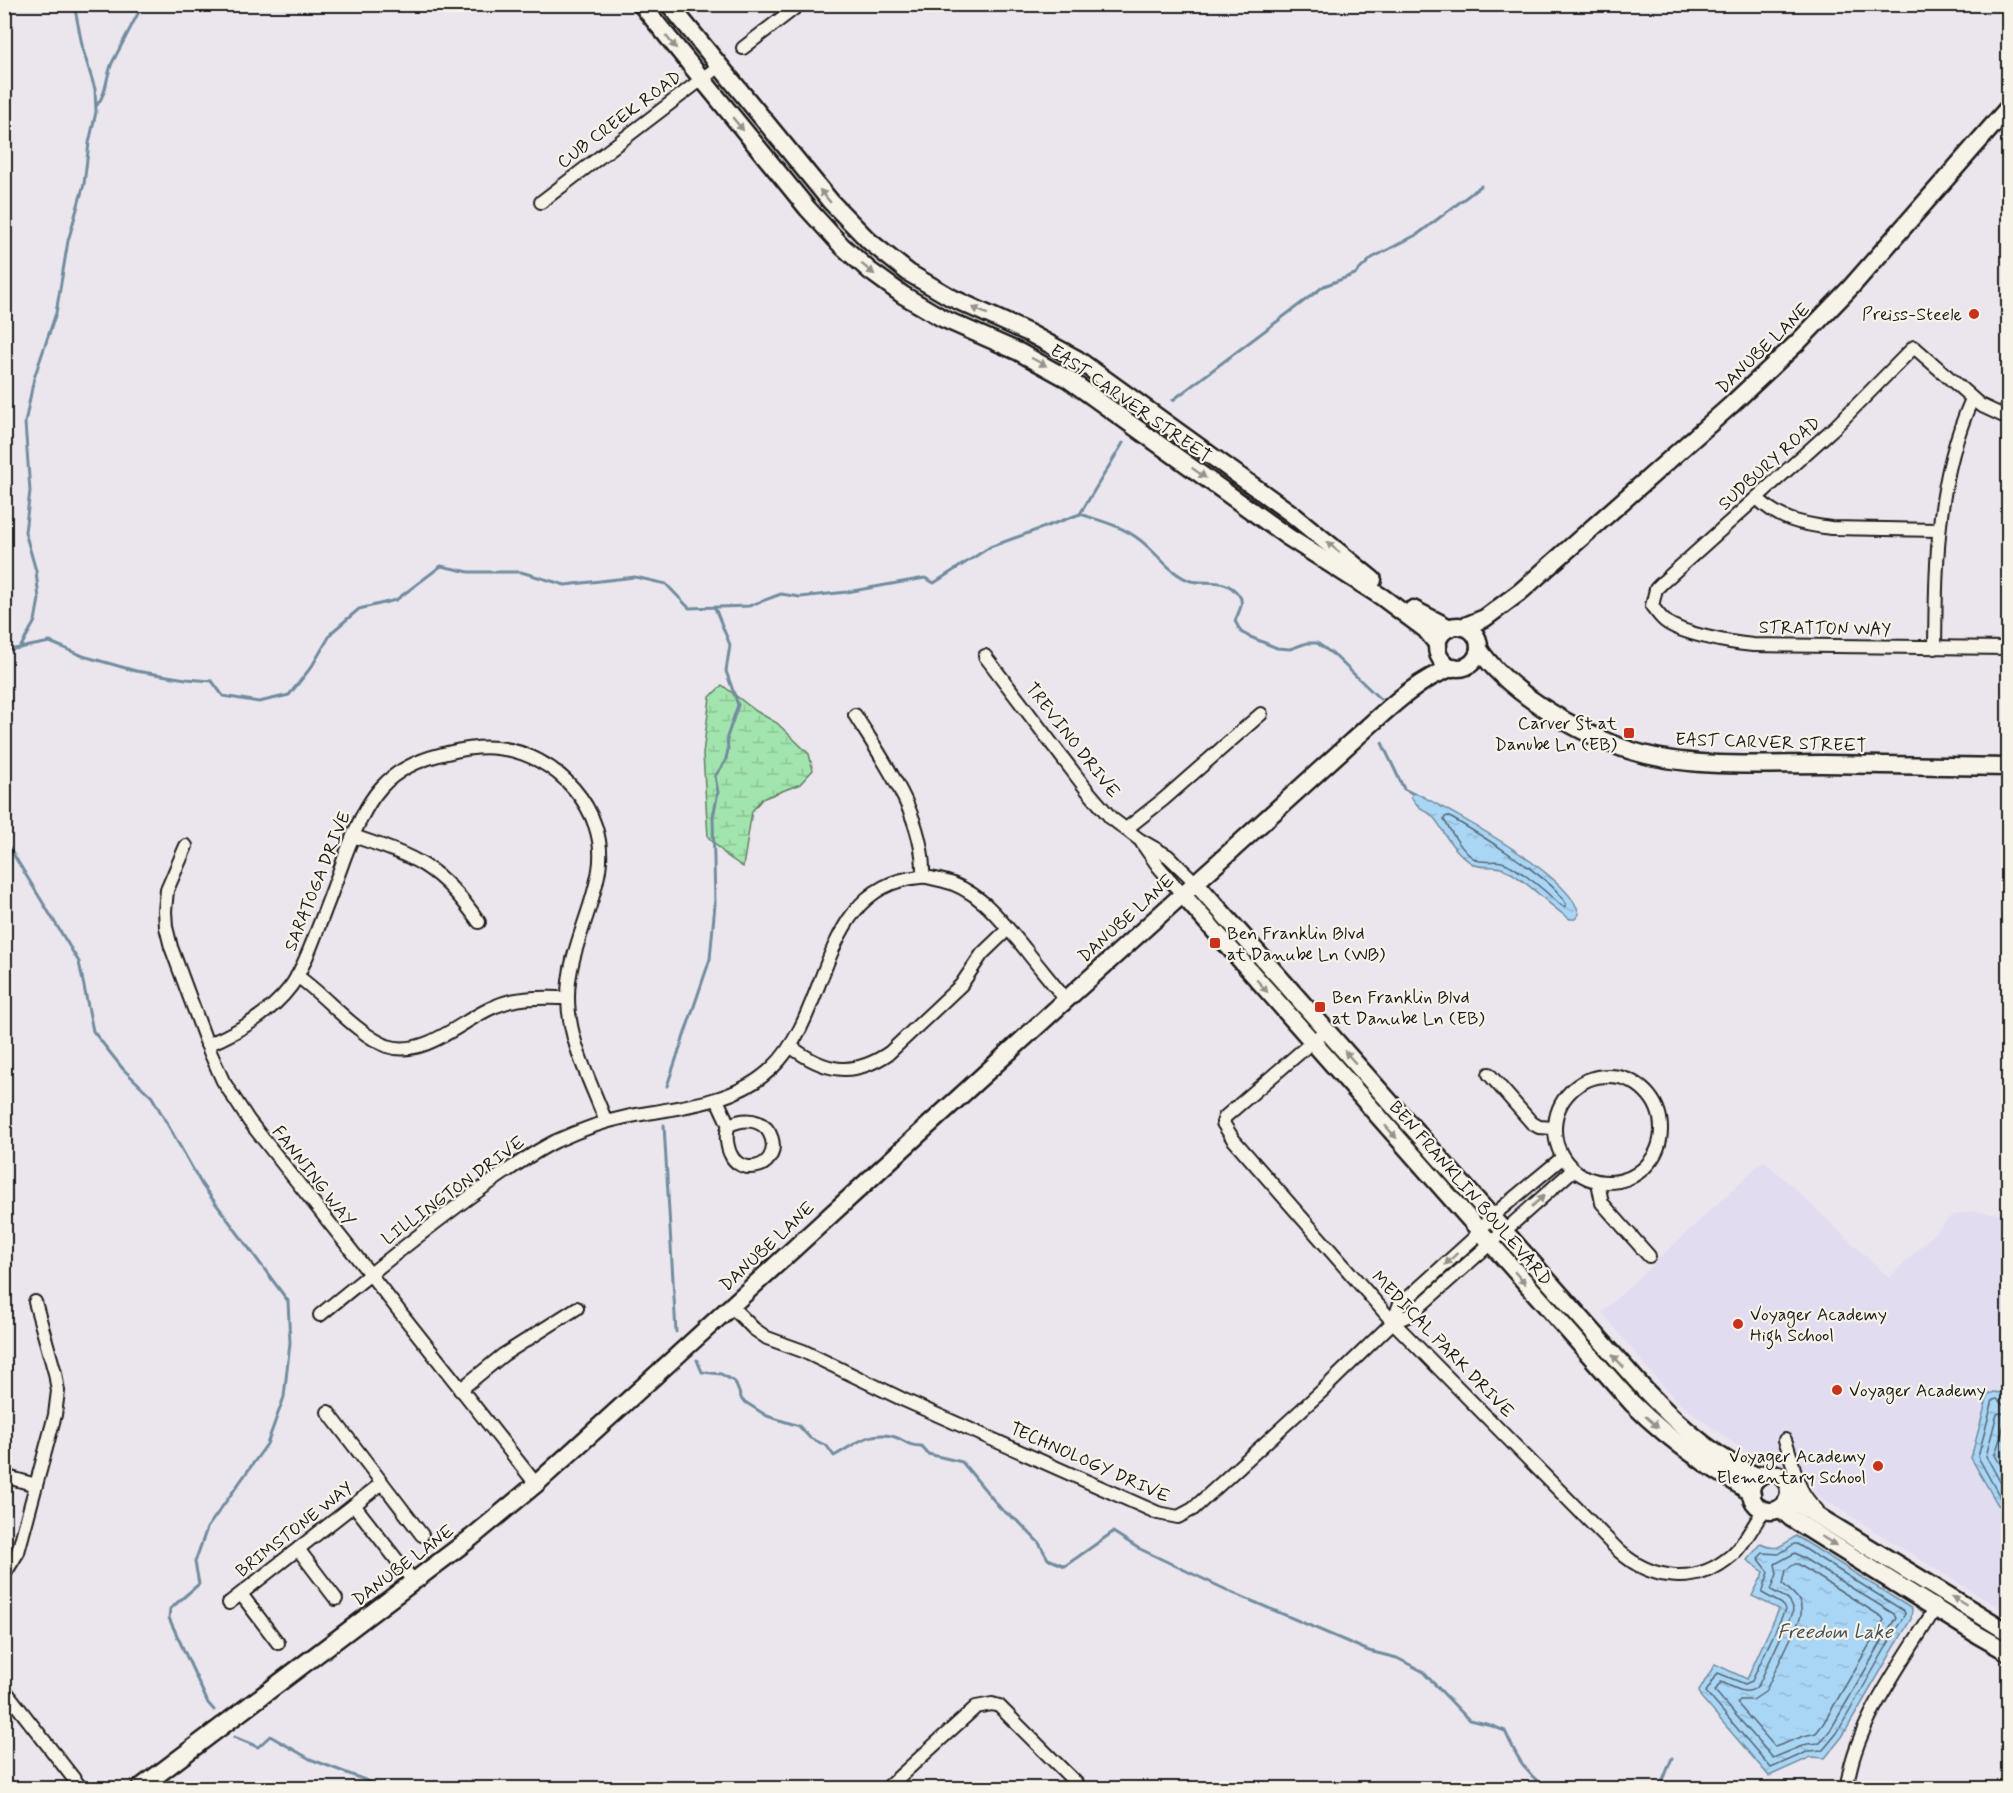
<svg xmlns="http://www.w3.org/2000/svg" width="2013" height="1793" viewBox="0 0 2013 1793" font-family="Mynerve,sans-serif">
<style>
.built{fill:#e2dcf1}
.wetland{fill:url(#wetland-marsh);stroke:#5f8064;stroke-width:1.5}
.water{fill:url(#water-ripples);stroke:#718c9f;stroke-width:1.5}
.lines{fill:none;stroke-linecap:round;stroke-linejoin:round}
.shore{stroke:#556673;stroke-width:1.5}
.stream{stroke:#718c9f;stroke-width:3}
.street-casing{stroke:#1c1c1c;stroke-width:16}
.secondary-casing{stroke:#1c1c1c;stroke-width:21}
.street{stroke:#f7f3e8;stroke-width:12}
.secondary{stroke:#f7f3e8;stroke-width:16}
.oneway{fill:#94928c}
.poi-dot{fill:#c8321e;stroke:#f7f3e8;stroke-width:2}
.labels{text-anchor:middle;stroke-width:4.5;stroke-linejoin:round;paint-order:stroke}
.street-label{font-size:18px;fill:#1c1c1c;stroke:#f7f3e8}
.poi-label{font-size:18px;fill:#1c1c1c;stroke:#f7f3e8;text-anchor:start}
.water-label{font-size:20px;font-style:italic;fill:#47545d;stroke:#f7f3e8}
</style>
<defs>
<pattern id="wetland-marsh" width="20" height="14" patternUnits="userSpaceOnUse" patternTransform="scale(1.5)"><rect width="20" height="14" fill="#a2e4ad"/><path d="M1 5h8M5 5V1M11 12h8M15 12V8" fill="none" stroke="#8bc394"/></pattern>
<pattern id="water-ripples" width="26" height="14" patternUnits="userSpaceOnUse" patternTransform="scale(1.5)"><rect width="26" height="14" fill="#aad6f6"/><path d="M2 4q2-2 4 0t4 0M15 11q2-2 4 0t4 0" fill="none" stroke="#92b7d2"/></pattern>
</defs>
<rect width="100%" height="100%" fill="#ebe6ed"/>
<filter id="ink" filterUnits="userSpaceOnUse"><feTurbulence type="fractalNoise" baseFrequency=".0167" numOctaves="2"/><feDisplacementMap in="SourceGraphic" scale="12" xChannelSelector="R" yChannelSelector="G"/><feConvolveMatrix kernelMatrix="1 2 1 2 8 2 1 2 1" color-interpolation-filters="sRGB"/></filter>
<g filter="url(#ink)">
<path class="built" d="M1764,1160L1889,1278L1952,1215L1974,1211L2008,1215V1612L1969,1590L1817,1495L1805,1479L1743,1450L1681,1405L1652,1374L1602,1312Z"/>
<path class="wetland" d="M722,685L756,711L777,723L809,754L813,770L800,784L762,799L752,811L743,867L727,856L708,837L703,754L710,697Z"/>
<g class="water">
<path d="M1412,793L1418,794C1453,813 1572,875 1579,914L1575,919H1570C1548,905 1531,884 1508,871C1496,863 1483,870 1473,864C1464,859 1453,847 1447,838C1442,830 1439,822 1431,815C1421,807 1420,810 1411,797Z"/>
<path d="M1994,1392L2001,1393L2008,1404V1507L1998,1505L1971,1458L1988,1395Z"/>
<path d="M1796,1536L1912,1609L1911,1619L1842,1737L1825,1758L1811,1757L1769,1776L1700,1696L1699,1691L1715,1664L1747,1679L1779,1609L1752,1596L1764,1572L1747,1560L1761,1544C1778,1552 1782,1545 1796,1536Z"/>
</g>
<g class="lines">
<g class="shore">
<path d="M1448,816C1469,828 1564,884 1566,906H1562C1546,892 1530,877 1511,866C1499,858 1492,863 1480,861C1465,858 1451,831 1444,820L1445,817Z"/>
<path d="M2008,1407L2003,1405L1997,1399L1993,1400L1978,1457L2001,1499L2008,1501"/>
<path d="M2008,1414L2000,1413L1997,1414L1986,1456L2006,1492L2008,1493"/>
<path d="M2008,1423L2004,1425L1995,1455L2008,1479"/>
<path d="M1794,1544H1797L1904,1611L1905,1614L1837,1733L1823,1750L1809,1751L1771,1768L1706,1692L1718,1673L1745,1684L1752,1681L1785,1610L1782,1604L1762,1593L1769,1572L1758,1558L1763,1553L1779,1554Z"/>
<path d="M1795,1553L1894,1614L1896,1617L1831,1729L1820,1743L1807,1744L1773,1758L1715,1691L1721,1682C1735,1687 1748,1699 1759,1684L1793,1611L1788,1599L1771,1590L1777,1574L1775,1564Z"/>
<path d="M1795,1564H1798L1882,1617L1884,1620L1823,1724L1816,1733L1804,1736L1775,1747L1737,1703L1740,1700H1753L1765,1692L1800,1619C1805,1601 1795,1595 1783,1584L1786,1570Z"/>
</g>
<g class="stream">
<path d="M97,105C108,90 105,80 112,63L143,4"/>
<path d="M1173,400L1324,286L1355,274L1372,258L1418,234L1481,186"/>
<path d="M1080,514C1102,521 1122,526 1140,540C1156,552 1171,575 1191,581C1208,585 1224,576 1239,595C1245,603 1238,613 1235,621L1241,632L1248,636L1277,648L1290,649L1307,643H1317L1334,655L1380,699"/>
<path d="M20,648L35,621L39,599L36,571L25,532L30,491L25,423L34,378L56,313L68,241L84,184L89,143L96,112L95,89L83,50L74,4"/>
<path d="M4,651L50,642L83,656L136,671L186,679L212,681L223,696L259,702L289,695L312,666L332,632L359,609L396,600L441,566L469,572H521L565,585L635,577L666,584L689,608L749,606L781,594L800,597L847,592L925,578L934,583L990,547L1080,514L1123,443"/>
<path d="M1382,743L1404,789L1412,793"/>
<path d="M4,839L79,962L93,1031L123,1069L152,1097L202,1185L288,1301L290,1343L284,1397L267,1444L207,1528L195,1562L199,1584L170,1609L169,1618L208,1703L214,1710"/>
<path d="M667,1086L710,959L715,904L713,817L718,792L715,776L725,762L728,750L727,737L738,705L726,671L730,645L715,608"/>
<path d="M664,1125L676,1332"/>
<path d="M697,1360L702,1372L721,1374L735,1382L742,1400L767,1416L799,1426L810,1438L827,1446L834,1456C854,1445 871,1429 895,1437C906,1441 908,1446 921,1446L928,1454L962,1462L1001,1509L1020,1523L1039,1543L1048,1559L1065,1566L1113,1532L1138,1548L1231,1592L1369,1651L1397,1658L1422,1671L1469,1720L1487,1724L1505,1731C1516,1755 1524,1772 1546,1788"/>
<path d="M234,1737L258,1747L270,1736L310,1759L365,1780L379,1788"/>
<path d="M419,1788L435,1782L453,1788"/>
<path d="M1660,1788L1672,1758"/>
</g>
<g class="street-casing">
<g id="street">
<path d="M743,48L800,4"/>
<path d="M541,202L719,66"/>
<path d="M2008,418L1980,405L1914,347L1835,427L1663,582L1656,589L1652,606C1656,611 1660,617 1665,621C1681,634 1731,643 1753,645L2008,648"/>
<path d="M1757,498C1779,520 1801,524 1831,528L1938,530"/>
<path d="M1935,648C1936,561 1936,480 1972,399"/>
<path d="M985,656L1087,790L1111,818L1140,840L1168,856L1195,882"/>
<path d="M855,715C885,763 925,818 923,876"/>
<path d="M1126,829L1164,799L1261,714"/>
<path d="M353,836C416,857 440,866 479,922"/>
<path d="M1142,843L1158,866L1182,894"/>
<path d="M186,846L167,890L165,911L166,927L171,947L210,1052L223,1081L249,1121L536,1484"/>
<path d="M297,976C325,995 356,1034 387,1046C425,1059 464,1018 496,1006C518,996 544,998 568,998"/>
<path d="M1326,1030L1225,1117L1223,1123L1233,1139L1393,1322L1619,1551C1652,1581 1697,1586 1732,1555C1745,1543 1754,1524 1764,1510"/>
<path d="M207,1045C238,1032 271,1013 291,986C301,972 307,956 313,941C324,913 335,884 345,856C367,799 383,767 447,753C463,749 481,746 497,748C555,753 609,810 599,870C592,913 568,953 568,997C568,1041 591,1082 606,1122"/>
<path d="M790,1046C824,1072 852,1078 889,1053L961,985L982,954L1008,929"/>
<path d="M1489,1074L1532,1123L1539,1127L1554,1128"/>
<circle cx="1608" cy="1129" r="53"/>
<path d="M717,1099C720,1107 725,1116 728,1124C729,1127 727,1129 727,1133C726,1139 728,1150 731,1155C734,1162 742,1167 749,1167C789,1168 776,1103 729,1125"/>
<path d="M1598,1182L1602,1203L1649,1256"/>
<path d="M731,1306L754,1329L767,1338L803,1351L904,1400L1158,1513L1178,1517L1193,1509L1322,1391L1393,1322L1410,1315L1573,1170"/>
<path d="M320,1315C372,1273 423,1230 478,1191C504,1173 528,1155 556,1141C578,1131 602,1122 626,1117C675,1107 734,1105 772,1068C832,1012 819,885 920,877C927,876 933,879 940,880C978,888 1001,920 1025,949C1038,966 1052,982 1065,999"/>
<path d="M1393,1322L1399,1306L1473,1239L1491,1217L1562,1158"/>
<path d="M460,1390L503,1355L577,1308"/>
<path d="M328,1412L422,1535"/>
<path d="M1785,1440C1796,1468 1794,1489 1817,1510"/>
<path d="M4,1476L36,1485"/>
<path d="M354,1505L414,1582"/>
<path d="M298,1549L336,1599"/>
<path d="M4,1575L18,1552L55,1415L58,1391L55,1373L35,1302"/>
<path d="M241,1594L278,1643"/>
<path d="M229,1603L382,1483"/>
<path d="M4,1689L81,1788"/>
<path d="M887,1788L976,1707L992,1704L999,1706L1081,1788"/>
<path d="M1847,1788C1853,1726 1904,1661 1936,1607"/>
</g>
</g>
<g class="secondary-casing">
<g id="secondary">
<path d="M641,4L808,209L842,246L870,271L903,295L942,318L1019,352L1068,379L1288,537L1382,597L1425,629L1438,645"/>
<path d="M669,4L831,202L869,241L909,273L952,298L1029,333L1077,359L1292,514L1373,580"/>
<path d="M1413,609L1450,628"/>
<circle cx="1458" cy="647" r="21"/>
<path d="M1463,627L1485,618L1520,592L1730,406L1799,341L1851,287L2008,108"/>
<path d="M1479,649C1495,673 1518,691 1542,707C1570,725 1599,741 1632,751C1689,769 1762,764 1822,764C1884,765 1946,766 2008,767"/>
<path d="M1195,882L1644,1389C1675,1422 1717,1460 1759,1477"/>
<path d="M1182,894L1632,1403C1653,1424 1676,1443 1701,1460C1717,1472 1735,1481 1752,1494"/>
<circle cx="1770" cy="1492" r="19"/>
<path d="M1789,1494L1798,1504L2008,1632"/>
<path d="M1780,1508L1791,1518L1978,1635L2008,1652"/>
<path d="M140,1788L471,1538L536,1484C768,1274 997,1060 1231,851C1271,815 1310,779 1350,743C1381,716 1414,680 1454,667"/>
</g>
</g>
<use href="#street" class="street"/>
<use href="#secondary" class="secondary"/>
</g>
<defs><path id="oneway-solid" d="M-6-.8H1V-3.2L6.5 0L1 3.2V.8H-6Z" transform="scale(1.5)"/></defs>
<g class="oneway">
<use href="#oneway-solid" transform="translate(671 42) rotate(51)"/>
<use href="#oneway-solid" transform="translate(738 124) rotate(50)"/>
<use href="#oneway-solid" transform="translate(825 196) rotate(-130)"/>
<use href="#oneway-solid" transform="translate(868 269) rotate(39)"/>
<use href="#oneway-solid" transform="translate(980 311) rotate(-156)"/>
<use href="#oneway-solid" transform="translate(1039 362) rotate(28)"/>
<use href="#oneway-solid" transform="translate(1199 473) rotate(36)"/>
<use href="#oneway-solid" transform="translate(1333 547) rotate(-140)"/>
<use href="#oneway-solid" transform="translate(1262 986) rotate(49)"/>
<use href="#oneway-solid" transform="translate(1350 1057) rotate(-132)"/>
<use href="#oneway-solid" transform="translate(1391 1132) rotate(48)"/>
<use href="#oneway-solid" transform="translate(1538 1201) rotate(-42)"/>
<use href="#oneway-solid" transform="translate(1451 1259) rotate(137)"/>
<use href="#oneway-solid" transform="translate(1520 1278) rotate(49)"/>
<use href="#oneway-solid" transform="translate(1618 1361) rotate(-133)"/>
<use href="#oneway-solid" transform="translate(1652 1422) rotate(41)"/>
<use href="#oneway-solid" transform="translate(1829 1541) rotate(32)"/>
<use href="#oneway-solid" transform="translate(1959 1601) rotate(-148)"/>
</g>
</g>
<g class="poi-dot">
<circle cx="1974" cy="314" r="6"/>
<rect x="1623" y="727" width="12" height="12" rx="3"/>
<rect x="1209" y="937" width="12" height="12" rx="3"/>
<rect x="1314" y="1001" width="12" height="12" rx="3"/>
<circle cx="1738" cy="1324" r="6"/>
<circle cx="1837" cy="1390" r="6"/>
<circle cx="1878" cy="1466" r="6"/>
</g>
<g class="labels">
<g class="street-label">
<text transform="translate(619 119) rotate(-37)" y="6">CUB CREEK ROAD</text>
<text transform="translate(1763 348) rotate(-44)" y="6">DANUBE LANE</text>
<text transform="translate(1131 403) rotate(35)" y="6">EAST CARVER STREET</text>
<text transform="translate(1769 463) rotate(-42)" y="6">SUDBURY ROAD</text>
<text transform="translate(1825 628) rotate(1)" y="6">STRATTON WAY</text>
<text transform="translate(1073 740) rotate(52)" y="6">TREVINO DRIVE</text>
<text transform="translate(1771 742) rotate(2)" y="6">EAST CARVER STREET</text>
<text transform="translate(317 881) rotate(-68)" y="6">SARATOGA DRIVE</text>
<text transform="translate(1126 918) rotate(-42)" y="6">DANUBE LANE</text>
<text transform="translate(314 1176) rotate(52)" y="6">FANNING WAY</text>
<text transform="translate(453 1190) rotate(-36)" y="6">LILLINGTON DRIVE</text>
<text transform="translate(1471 1193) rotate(49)" y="6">BEN FRANKLIN BOULEVARD</text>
<text transform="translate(767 1246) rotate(-43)" y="6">DANUBE LANE</text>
<text transform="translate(1443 1344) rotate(46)" y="6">MEDICAL PARK DRIVE</text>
<text transform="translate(1090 1462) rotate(24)" y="6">TECHNOLOGY DRIVE</text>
<text transform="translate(294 1529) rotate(-38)" y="6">BRIMSTONE WAY</text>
<text transform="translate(403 1565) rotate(-37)" y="6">DANUBE LANE</text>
</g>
<g class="poi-label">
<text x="1962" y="320" text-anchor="end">Preiss-Steele</text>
<text x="1617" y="729" text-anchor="end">Carver St at<tspan x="1617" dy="21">Danube Ln (EB)</tspan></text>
<text x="1227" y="939">Ben Franklin Blvd<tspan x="1227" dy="21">at Danube Ln (WB)</tspan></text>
<text x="1332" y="1003">Ben Franklin Blvd<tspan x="1332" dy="21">at Danube Ln (EB)</tspan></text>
<text x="1750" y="1320">Voyager Academy<tspan x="1750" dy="21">High School</tspan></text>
<text x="1849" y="1396">Voyager Academy</text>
<text x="1866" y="1462" text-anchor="end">Voyager Academy<tspan x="1866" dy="21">Elementary School</tspan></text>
</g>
<g class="water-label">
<text x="1835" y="1638">Freedom Lake</text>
</g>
</g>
<rect width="2013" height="1793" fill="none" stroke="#f7f3e8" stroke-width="24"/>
<rect x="12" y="12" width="1989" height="1769" fill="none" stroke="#1c1c1c" stroke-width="2" filter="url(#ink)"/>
</svg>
